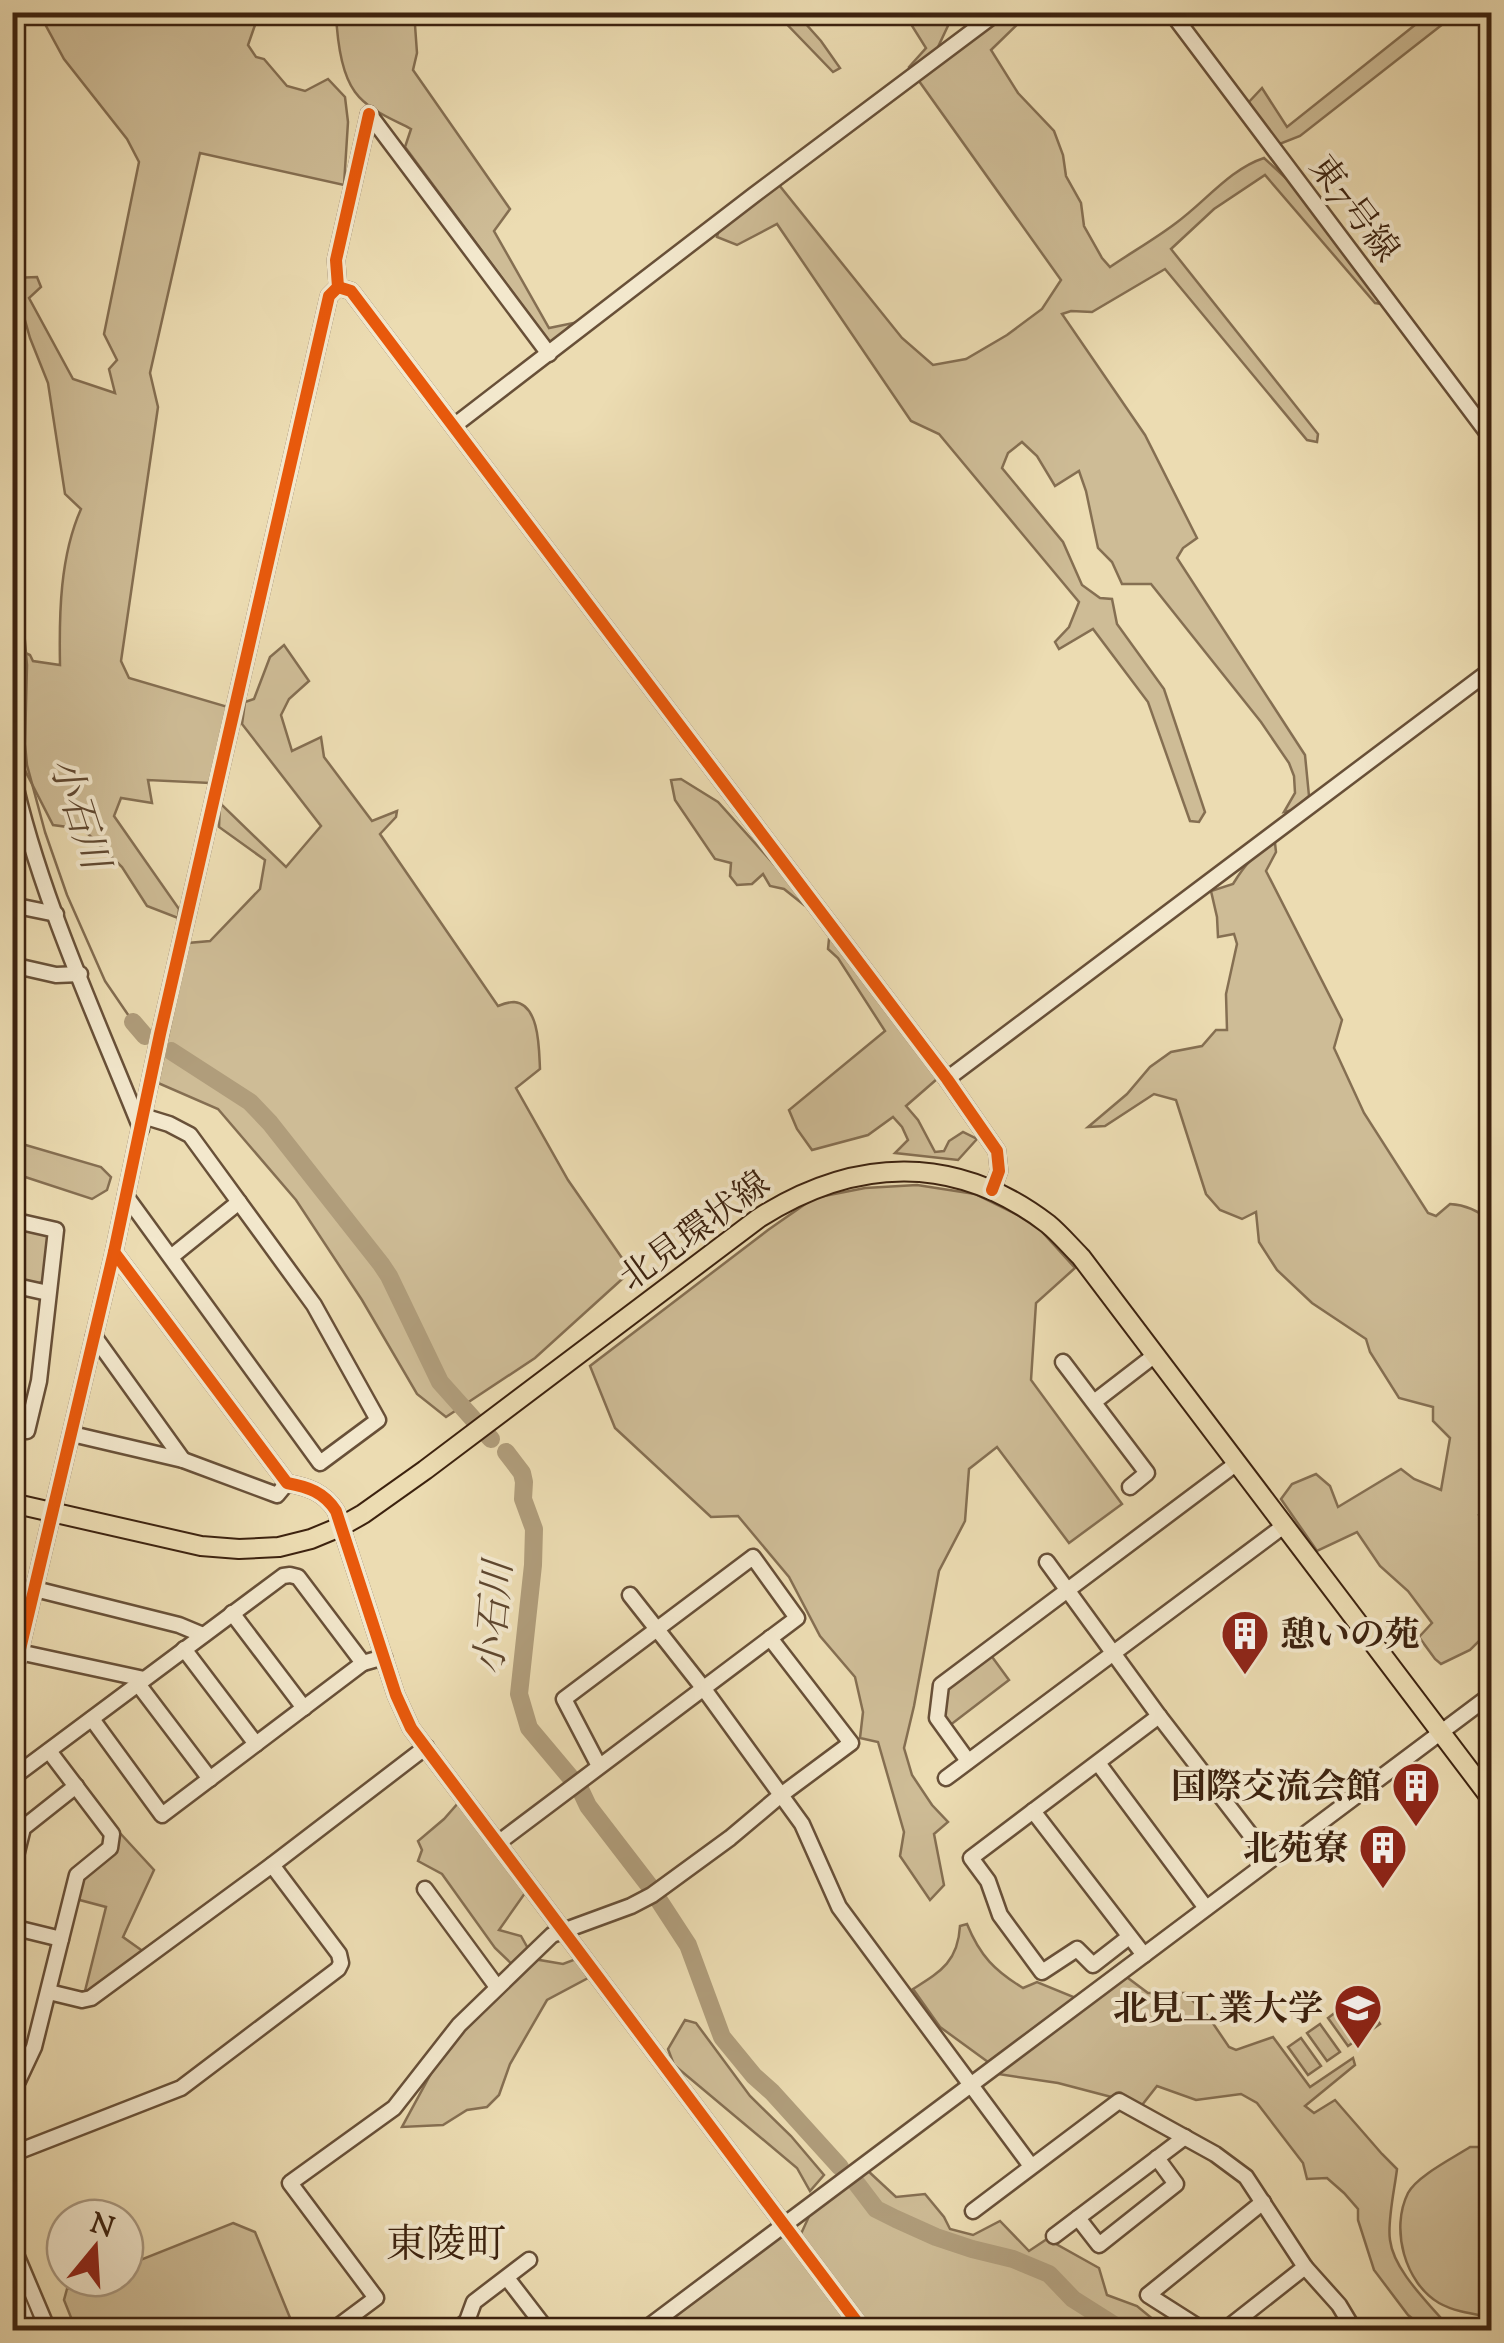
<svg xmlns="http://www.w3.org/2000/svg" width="1504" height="2343" viewBox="0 0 1504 2343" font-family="'Sorts Mill Goudy','Noto Serif JP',serif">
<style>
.green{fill:#cebc96;stroke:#856f52;stroke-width:2.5}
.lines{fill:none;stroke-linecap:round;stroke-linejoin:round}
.stream{stroke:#826c50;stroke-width:2.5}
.river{stroke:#b09d7b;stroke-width:18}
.minor-casing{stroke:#685038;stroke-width:19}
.major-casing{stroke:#3c220f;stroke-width:22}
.minor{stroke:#f3e8cd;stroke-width:14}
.major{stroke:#ecdcb2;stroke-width:18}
.cycleway-casing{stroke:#f3e8cd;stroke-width:19}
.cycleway{stroke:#e8590c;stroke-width:12}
.labels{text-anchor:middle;stroke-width:8;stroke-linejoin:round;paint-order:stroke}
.street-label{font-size:35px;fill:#3c220f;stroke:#f3e8cd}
.poi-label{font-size:35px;font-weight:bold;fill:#3c220f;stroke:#f3e8cd;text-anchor:end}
.water-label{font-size:38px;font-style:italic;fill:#5f472f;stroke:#f3e8cd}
.quarter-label{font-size:40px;fill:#3c220f;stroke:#f3e8cd}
</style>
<rect width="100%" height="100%" fill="#ecdcb2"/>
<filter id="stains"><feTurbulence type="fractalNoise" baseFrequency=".002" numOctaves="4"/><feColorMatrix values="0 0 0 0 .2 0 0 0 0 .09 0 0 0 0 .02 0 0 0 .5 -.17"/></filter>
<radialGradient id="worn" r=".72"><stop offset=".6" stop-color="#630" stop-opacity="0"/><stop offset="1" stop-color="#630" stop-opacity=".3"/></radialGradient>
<g class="green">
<path d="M39,13H249L255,25L248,45L256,57L264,59L287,86L305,91L328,79L345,97L348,122L344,185L200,153L150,373L158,407L121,661L129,678L228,707L210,783L148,780L152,803L121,798L114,816L179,909L178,918L147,906L122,867L83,829L53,825L13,747L12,659L19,658V650L30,655L33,661L60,665C59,614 60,556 81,509L65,494L48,383L30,338L13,278L37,277L41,287L29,298L73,379L115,393L109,369L117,360L104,334L139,162L127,139L64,59Z"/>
<path d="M336,13H426L415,25L417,53L413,70L510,209L494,231L549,328L573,323L551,344L405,147L411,129C392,119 368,110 355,92C341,73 337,36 336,13Z"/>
<path d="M776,13H796L821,41L840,68L833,72Z"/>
<path d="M904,13H954L938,47L939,55L1002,13H1029L991,50L1018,93L1054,131L1063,155L1066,176L1081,203L1084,226L1102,258L1110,267C1132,252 1155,239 1176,223C1205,202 1230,169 1264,158L1301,192L1382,304L1375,303L1265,175L1214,209L1171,249L1318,434L1317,442L1307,440L1165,269L1092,312L1071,311L1062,314L1145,435L1197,538L1183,548L1177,558L1305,755L1309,796L1293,810L1284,812L1295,793L1294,776L1289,763L1261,722L1151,584H1122L1112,562L1098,548L1086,491L1079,471L1055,486L1037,456L1022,442L1008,453L1002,468L1063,542L1082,585L1100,598L1112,599L1117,624L1164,689L1205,812L1199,822L1190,821L1148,702L1093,629L1059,649L1055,642L1069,627L1079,602L939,434L911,421L777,224L737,245L717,237L720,226L779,185L902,338L933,365L966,359L1007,335L1042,309L1061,280L909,67L926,48Z"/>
<path d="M1430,13H1457L1300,136L1277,145L1247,104L1262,88L1287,127Z"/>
<path d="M284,645L309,681L289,699L281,715L292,751L321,737L324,757L372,821L397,811L396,817L380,834L498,1006C503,1004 509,1002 514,1002C540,1004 539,1051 540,1069L516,1088L568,1180L631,1271L535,1358L446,1417L417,1394L362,1300L296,1200L218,1109L158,1083L188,943L210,941L260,889L265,860L219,827L220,803L286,867L321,826L242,724L245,702L254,699L270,657Z"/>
<path d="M681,779L718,802L807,901L804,905L784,889L770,886L763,874L752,884L737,885L730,876L731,863L715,859L675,800L671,780Z"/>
<path d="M1275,843L1276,852L1266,871L1342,1020L1334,1048L1364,1113L1428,1213L1436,1216L1450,1204C1466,1205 1479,1211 1491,1221L1492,1351L1486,1356L1492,1405V1505L1479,1515L1491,1531L1492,1631L1485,1635L1470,1650L1441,1664L1435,1659L1419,1637L1432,1623L1408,1591L1380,1566L1357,1532L1317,1551L1281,1499L1292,1484L1316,1474L1330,1486L1338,1507L1401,1469L1414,1479L1441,1490L1450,1438L1433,1421V1407L1399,1398L1370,1352L1366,1339L1312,1303L1277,1270L1259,1242L1256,1212L1242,1219L1220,1210L1206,1194L1176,1100L1154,1094L1105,1126L1088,1127L1127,1094L1150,1067L1171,1052L1202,1046L1216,1030H1227L1226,994L1237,944L1234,934L1218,937L1217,917L1211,891L1233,884C1244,866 1255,852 1275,843Z"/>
<path d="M829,939H834L937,1079L906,1106L918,1120L935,1152L944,1151L949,1141L963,1132L977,1139L958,1160L895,1153L908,1140L902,1127L893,1117L868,1135L812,1150L797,1129L789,1110L885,1031L838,958L828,949Z"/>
<path d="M12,1141L101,1167L111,1177L107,1190L92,1199L13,1173Z"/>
<path d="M917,1185L975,1194L1034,1223L1075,1268L1036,1303L1031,1380L1122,1504L1069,1543L997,1447L969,1469L965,1521L939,1571L914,1706L904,1748L912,1775L932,1805L948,1822L934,1834L944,1885L930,1900L900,1856L904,1832L878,1742L860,1738L863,1712L855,1677L820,1636L789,1577L738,1516L711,1517L615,1428L590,1366L768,1230L814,1198L865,1188Z"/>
<path d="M13,1223L44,1230L48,1235L43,1281L36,1285L13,1280Z"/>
<path d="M990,1654L1009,1680L949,1726L943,1716L948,1687Z"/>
<path d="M459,1802L525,1893L499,1930L521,1936L534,1959L563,1964L576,1959L588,1978L547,2000L510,2064L499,2095L487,2107L467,2110L443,2125L402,2127L440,2057L461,2028L518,1970L495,1948L442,1874L418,1861L422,1850L418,1841L444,1819Z"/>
<path d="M120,1833L154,1870L123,1937L144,1952L84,1995L106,1907L76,1899L82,1876L115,1852Z"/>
<path d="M967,1924C980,1956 995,1971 1023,1988L1037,1982L1076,1998L988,2062L940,2027L913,1989C940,1972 958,1962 960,1926Z"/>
<path d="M1124,1975L1148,1993H1185L1208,2016L1229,2047L1236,2050L1273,2037L1310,2087L1353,2058L1355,2065L1305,2106L1314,2113L1335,2100L1382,2154L1397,2169C1395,2187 1387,2222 1390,2240C1394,2272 1431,2305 1451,2330H1427L1408,2315L1374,2270L1358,2220V2209L1344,2193L1327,2178L1307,2179L1303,2163L1257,2103L1241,2094L1196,2100L1157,2086L1142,2105L1058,2083L998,2074L1086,2003Z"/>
<path d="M1360,1996L1380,2024L1367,2033L1347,2005Z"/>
<path d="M1341,2008L1361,2037L1348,2046L1328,2018Z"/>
<path d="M685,2020L696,2023L750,2096L791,2136L824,2175L810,2191L797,2168L674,2065L668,2049Z"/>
<path d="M1320,2024L1340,2052L1327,2061L1307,2033Z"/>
<path d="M1301,2038L1321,2066L1308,2075L1288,2047Z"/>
<path d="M1470,2147H1491V2317C1474,2314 1455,2312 1439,2303C1405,2283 1390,2229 1408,2193C1417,2176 1453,2158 1470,2147Z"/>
<path d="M867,2170L896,2197L925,2194L944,2217L950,2229L973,2235L1000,2221L1029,2251L1047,2239L1099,2268L1107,2295L1137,2306L1166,2330H870L800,2236L811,2212Z"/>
<path d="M233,2223L255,2232L295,2330H76L64,2300L67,2289L94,2278H125V2266Z"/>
<path d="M784,2234L856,2330H653Z"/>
</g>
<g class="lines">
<path class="stream" d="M12,532L19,571L27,665L25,744L27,765L45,832L67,895L105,981L133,1022"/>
<g class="river">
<path d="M133,1022L145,1036"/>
<path d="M171,1051L250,1102L270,1123L381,1264L389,1276L440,1382L491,1439"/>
<path d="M506,1452L522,1473L524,1482L523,1499L534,1529L533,1565L519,1694L529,1728L571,1778"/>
<path d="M580,1789L588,1806L651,1888"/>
<path d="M658,1899L688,1945L722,2037L754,2076L772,2092L840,2167"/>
<path d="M857,2184L876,2209L896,2219L936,2237L972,2249L1013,2259L1049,2274L1073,2299L1122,2330"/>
</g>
<g class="minor-casing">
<g id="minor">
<path d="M1171,12L1492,439"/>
<path d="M369,114L549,354"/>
<path d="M338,287L351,291L947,1079L997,1151L999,1171L992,1190"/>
<path d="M455,425L754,195L998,12"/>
<path d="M12,771C38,892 95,1014 141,1129"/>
<path d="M12,905L56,914"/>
<path d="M12,965L56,975L80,974"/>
<path d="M947,1079L1492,669"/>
<path d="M126,1196L320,1463L378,1420L314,1305L190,1135L169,1124L143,1116"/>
<path d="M12,1220L56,1230L39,1381L27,1431L12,1427"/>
<path d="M114,1252L287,1483C308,1487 324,1492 336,1511L396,1695L411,1728L863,2330"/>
<path d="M171,1257L239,1202"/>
<path d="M12,1285L48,1293"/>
<path d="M94,1336L183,1460"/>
<path d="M1063,1362L1147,1473L1130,1487"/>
<path d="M1094,1402L1155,1355"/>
<path d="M72,1434L183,1460L277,1495L287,1483"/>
<path d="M1047,1562L1159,1716L1270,1860"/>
<path d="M35,1589L179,1625L203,1635"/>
<path d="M630,1595L704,1689L802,1824L839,1907L1031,2166"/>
<path d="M232,1613L304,1708"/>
<path d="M184,1649L256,1744"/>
<path d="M19,1652L144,1679"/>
<path d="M12,1683L114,1252L160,1034L329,296L338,287L336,260L369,114"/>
<path d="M138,1684L210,1779"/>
<path d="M92,1719L162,1815L363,1663"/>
<path d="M968,1761L937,1718L941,1685L1237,1463"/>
<path d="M1098,1763L1206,1908"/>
<path d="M12,1778L283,1576L290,1575L298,1577L363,1663L384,1657"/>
<path d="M946,1778L1285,1525"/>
<path d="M1033,1811L1144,1955"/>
<path d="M498,1843L797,1618L753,1557L564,1699L599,1766"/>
<path d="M12,1872L23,1828L76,1786"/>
<path d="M425,1889L497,1987"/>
<path d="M12,1927L61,1939"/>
<path d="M1129,1937L1093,1965L1077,1949L1042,1972L1000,1915L988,1881L971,1858L1159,1716"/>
<path d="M49,1992L82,2000L91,1998L272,1865L426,1747"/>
<path d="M12,2081H18L34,2047L77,1875L110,1848L112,1834L49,1751"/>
<path d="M12,2154L181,2088L338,1969L341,1963L339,1954L272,1865"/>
<path d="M973,2211L1119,2101L1215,2154L1246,2177L1305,2267L1339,2305L1354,2330"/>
<path d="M1078,2218L1099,2245L1176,2184L1157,2158"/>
<path d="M1054,2236L1185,2137"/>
<path d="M12,2245L48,2330"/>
<path d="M507,2278L547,2330"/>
<path d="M12,2285L30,2330"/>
<path d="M333,2330L376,2298L290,2183L394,2108L459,2025L552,1935L631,1906L652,1895L730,1838L781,1795L851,1743L770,1638"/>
<path d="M456,2330L467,2321L474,2302L529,2260"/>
<path d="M644,2330L1492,1694"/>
<path d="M1203,2330L1148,2295L1263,2202"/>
<path d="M1225,2330L1305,2267"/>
</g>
</g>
<g class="major-casing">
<path id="major" d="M12,1503L201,1546L239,1549L279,1547L311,1539L340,1527L363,1514L425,1470L759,1218C855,1157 955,1153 1048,1224C1060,1234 1070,1246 1081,1257L1492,1800"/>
</g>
<use href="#minor" class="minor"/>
<use href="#major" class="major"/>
<g class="cycleway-casing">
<g id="cycleway">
<path d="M338,287L351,291L947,1079L997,1151L999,1171L992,1190"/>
<path d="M114,1252L287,1483C308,1487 324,1492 336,1511L396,1695L411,1728L863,2330"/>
<path d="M12,1683L114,1252L160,1034L329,296L338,287L336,260L369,114"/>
</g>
</g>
<use href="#cycleway" class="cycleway"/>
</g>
<defs>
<g id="building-pin" transform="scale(2.5)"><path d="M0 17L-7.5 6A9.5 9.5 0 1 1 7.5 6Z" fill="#8f2418" stroke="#f3e8cd"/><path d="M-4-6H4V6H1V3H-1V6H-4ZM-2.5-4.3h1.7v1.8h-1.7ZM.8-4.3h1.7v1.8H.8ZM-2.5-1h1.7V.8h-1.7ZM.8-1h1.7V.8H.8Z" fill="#fff"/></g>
<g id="university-pin" transform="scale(2.5)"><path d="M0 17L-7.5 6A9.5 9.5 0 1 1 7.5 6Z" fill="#8f2418" stroke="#f3e8cd"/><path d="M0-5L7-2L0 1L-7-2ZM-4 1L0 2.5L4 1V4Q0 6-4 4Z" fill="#fff"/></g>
</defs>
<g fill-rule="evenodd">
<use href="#building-pin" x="1245" y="1634"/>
<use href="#building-pin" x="1416" y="1786"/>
<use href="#building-pin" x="1383" y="1848"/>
<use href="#university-pin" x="1358" y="2008"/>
</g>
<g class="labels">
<g class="street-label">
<text transform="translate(1355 208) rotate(53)" y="12">東7号線</text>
<text transform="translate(694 1230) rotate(-36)" y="12">北見環状線</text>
</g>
<g class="poi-label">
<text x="1280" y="1646" text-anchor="start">憩いの苑</text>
<text x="1381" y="1798">国際交流会館</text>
<text x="1348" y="1860">北苑寮</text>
<text x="1323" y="2020">北見工業大学</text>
</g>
<g class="water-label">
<text transform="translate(80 813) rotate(72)" y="13">小石川</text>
<text transform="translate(493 1618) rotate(-85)" y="13">小石川</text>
</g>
<g class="quarter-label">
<text x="446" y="2257">東陵町</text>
</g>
</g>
<rect width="1504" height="2343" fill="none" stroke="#ecdcb2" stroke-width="50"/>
<rect x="15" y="15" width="1474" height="2313" fill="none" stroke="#3c220f" stroke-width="5"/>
<rect x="25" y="25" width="1454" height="2293" fill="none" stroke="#3c220f" stroke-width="2.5"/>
<g transform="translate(95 2248) rotate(18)"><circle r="48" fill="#f3e8cd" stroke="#aa9981" stroke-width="2.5"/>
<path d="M0-8L18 38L0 25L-18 38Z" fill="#8f2418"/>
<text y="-15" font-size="28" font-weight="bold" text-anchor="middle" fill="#3c220f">N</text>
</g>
<rect width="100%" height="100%" filter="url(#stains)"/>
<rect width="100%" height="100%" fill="url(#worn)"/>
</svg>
